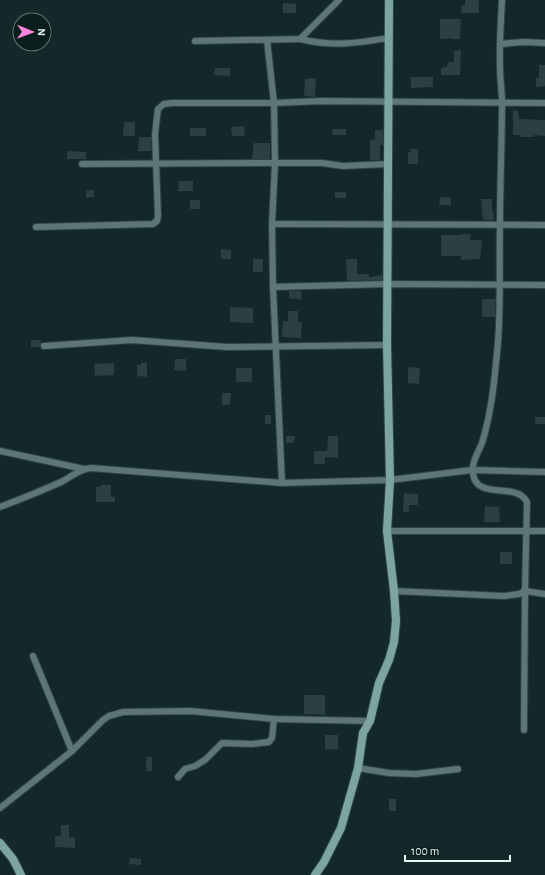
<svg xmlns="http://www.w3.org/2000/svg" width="545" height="875" viewBox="0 0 545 875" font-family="'Alegreya Sans',sans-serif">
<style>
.building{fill:#2b4040}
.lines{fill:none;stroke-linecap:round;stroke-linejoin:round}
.street-casing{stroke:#314444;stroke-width:8}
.secondary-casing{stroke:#314444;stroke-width:10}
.street{stroke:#5d7575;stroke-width:6}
.secondary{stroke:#7ca4a3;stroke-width:8}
</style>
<rect width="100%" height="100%" fill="#132828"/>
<g class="building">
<path d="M465,0H479V13H461L462,5H465Z"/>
<path d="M283,3L296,4V13H283Z"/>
<path d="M440,19H461L460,39H453V38L440,39Z"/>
<path d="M461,50L460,75H441V68L447,67L448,62H454V51Z"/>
<path d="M539,65H545V86L536,87V78H539Z"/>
<path d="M215,68H230V76L214,75Z"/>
<path d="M411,77H433V87L411,88Z"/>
<path d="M316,78L315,97L304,96L305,79Z"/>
<path d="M513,110L518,111L519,119L545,120V136L534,135V137H521V135H513Z"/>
<path d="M124,122H135V136H123Z"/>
<path d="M244,126L245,136H232L231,127Z"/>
<rect x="190" y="128" width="16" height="8"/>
<path d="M332,129H346V135H333Z"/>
<path d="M375,130H383V145H380V160H370V140H375Z"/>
<path d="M139,137H151V151H138Z"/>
<path d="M254,143H270V159H252Z"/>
<path d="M410,149H418V164H408V152H410Z"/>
<path d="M67,151L86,152V159H67Z"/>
<path d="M179,181H193V191H178Z"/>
<path d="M94,190V197L86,198V191Z"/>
<rect x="335" y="192" width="11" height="6"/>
<path d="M440,197L451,198V205H439Z"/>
<path d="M481,199H492V210H493L494,220H483Z"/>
<rect x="190" y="200" width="10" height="9"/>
<path d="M462,234H471L470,240H482L480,259L461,260V256H441V235H462Z"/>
<path d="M221,249L231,250V259H221Z"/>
<rect x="253" y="259" width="10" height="13"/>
<path d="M346,259H357V274H369V277L382,275V280L347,281Z"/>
<path d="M289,291H302L301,300L289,298Z"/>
<rect x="482" y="299" width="13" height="18"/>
<path d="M230,307L253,308V323L230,322Z"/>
<path d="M288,311H298V322H302L301,338L282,337L283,321H288Z"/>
<path d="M31,340H41L40,347H31Z"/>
<path d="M175,359H186V371L174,370Z"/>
<path d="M114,363V375L95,376L94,364Z"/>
<path d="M141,363H147V377L137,376V365H141Z"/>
<path d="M408,367L420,368L419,384L408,383Z"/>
<rect x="236" y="368" width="16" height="14"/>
<path d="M222,393H231L230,405H222Z"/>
<rect x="265" y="415" width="6" height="9"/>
<rect x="535" y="417" width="10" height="7"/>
<path d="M286,436H295L294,443H286Z"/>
<path d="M328,436H338V458L325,457V464H314V451H327Z"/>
<path d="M101,485H111V497H115V502H96V487H101Z"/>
<path d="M404,493L418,494V505H409V512H403Z"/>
<path d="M485,506L499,507L500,522H484Z"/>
<rect x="500" y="552" width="12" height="12"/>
<path d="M304,695H325V715L304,714Z"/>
<path d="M325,735H338V749L325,750Z"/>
<rect x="146" y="757" width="6" height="14"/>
<rect x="389" y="799" width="7" height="12"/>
<path d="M61,825H69V837H75V848L55,847V836H61Z"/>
<path d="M130,858L141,859V865L129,864Z"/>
</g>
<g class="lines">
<g class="street-casing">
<g id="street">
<path d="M502,0C501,22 499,44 500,67C500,79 502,91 502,103C502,143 500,183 500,224C499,263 501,302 498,342C495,375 492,411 482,443C478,453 471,463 473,474C477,501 516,481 527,502L525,591L545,594"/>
<path d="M300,39C332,47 357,43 389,38"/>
<path d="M267,40L274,103L275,163L272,224L273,287L282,483"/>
<path d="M195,41L300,39L339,0"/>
<path d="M500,44L523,42L545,43"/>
<path d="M82,164L275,163H322L343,166L387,164"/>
<path d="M272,224L545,225"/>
<path d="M36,227L153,224L157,221L158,216L155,134L158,109L164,104L172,103H274L321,101L545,103"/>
<path d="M273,287L387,284L545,285"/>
<path d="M44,346L132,340L227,347L387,345"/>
<path d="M0,451L84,469"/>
<path d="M0,507C21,499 41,491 61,482C71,477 79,469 91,468L282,483L390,480L472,470L545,472"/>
<path d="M387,531H545"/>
<path d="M394,591L504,596L519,594L525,591L524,730"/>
<path d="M33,656L72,751"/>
<path d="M358,768L389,773L416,774L458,769"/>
<path d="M178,777L185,769L195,766L205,760L222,743L252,744L269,742L272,738L274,719"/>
<path d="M0,808L72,751L103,720L109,716L123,712L190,711L274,719L370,721"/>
</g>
</g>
<g class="secondary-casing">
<g id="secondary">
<path d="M0,843L13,859L21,875"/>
<path d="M315,875L324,862L341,828L358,768L363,733L370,721L379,683L389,660L394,642L396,621L394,591L387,531L390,480L387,345L389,0"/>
</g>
</g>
<use href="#street" class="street"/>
<use href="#secondary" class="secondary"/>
</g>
<g transform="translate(32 32) rotate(91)"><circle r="19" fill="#0a1e1e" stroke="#627373"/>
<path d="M0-3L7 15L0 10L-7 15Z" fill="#fd86e2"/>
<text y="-6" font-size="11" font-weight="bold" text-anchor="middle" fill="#e7f3f3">N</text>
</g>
<path d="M405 855v6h105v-6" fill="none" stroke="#e7f3f3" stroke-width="2"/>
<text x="411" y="855" font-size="12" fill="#e7f3f3" stroke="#0a1e1e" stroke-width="3" paint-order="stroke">100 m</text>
</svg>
